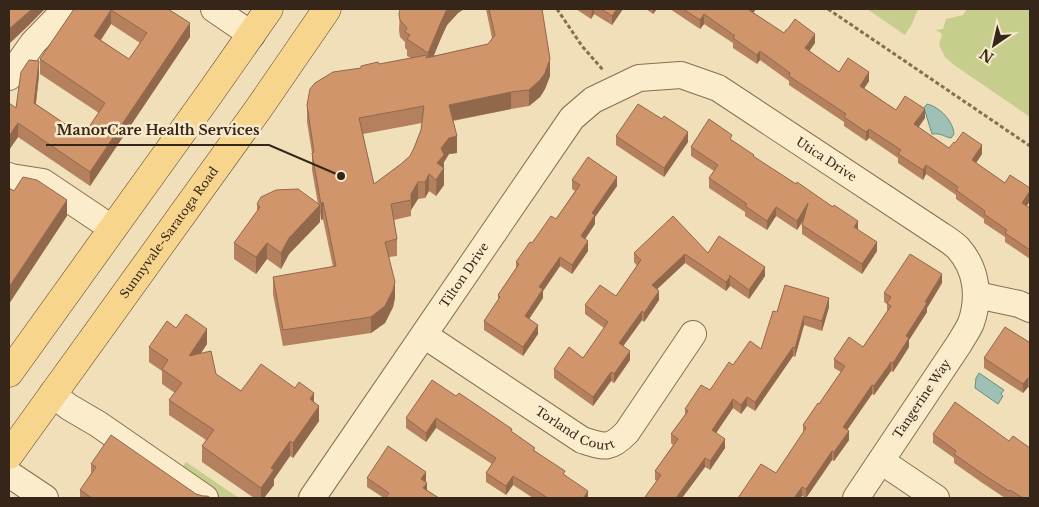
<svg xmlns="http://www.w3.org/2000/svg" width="1039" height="507" viewBox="0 0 1039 507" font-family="'Libre Baskerville',serif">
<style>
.green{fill:#c7ce8d}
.water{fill:#9ec0b5;stroke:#668d83}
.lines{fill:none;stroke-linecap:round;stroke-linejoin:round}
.minor-casing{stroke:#876e53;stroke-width:28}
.major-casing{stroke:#543c28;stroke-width:29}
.path{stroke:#876e53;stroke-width:3;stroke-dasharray:4 2.5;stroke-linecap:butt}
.minor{stroke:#fbeccc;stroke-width:26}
.major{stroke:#f7d58d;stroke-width:28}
.wall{fill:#b4805d;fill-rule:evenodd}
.shaded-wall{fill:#92684c}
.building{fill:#d1956c;stroke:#92684c;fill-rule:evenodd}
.labels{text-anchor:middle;stroke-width:5;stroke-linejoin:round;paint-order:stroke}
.street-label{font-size:12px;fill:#352619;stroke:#f7e9c9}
.leader{fill:none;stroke:#352619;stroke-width:2}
.callout-dot{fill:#352619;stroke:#f7e9c9;stroke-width:2}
.callout-label{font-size:14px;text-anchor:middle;font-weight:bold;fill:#352619;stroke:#f7e9c9;stroke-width:5;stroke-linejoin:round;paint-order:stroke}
</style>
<rect width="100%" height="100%" fill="#f0dfb9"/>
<g class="green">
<path d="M867,9H918L912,24L905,35Z"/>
<path d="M967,9H1030V117L954,65L945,57L939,45L942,34L936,30L943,29L946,19L963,15Z"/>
<path d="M186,462L239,498H211L177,474Z"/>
</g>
<g class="water">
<path d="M927,104C940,107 953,121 954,134L951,138C942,136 942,133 932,134L924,108Z"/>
<path d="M979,373L1004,390L1001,394L1003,396L998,404L975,388L976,378Z"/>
</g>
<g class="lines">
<g class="minor-casing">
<g id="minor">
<path d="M214,9L252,35"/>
<path d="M9,77L33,43L66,9"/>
<path d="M9,176L11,177L43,182L113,229"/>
<path d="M977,295L1019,304L1030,309"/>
<path id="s1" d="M424,335L582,440C604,447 610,450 627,432L693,334"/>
<path d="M52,394L69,407L98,424L205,498"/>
<path d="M881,461L936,498"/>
<path d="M9,474L45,498"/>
<path id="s2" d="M312,498L572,118L593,100L639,78L681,75L718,88L939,234C945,238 953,243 958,248C977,269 980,297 971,323C968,330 963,337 959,344L856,498"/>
</g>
</g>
<g class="major-casing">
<g id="major">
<path d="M9,373L208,96L269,9"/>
<path id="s3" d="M9,455L259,108L327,9"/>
</g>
</g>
<g class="path">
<path d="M557,9L582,46L604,71"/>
<path d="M828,9L1030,146"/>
</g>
<use href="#minor" class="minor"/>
<use href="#major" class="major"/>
</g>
<g class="wall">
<path d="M74,9H168L190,37L90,186L18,137L9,150V103L16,108L39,75L36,104L83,136L99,113L40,74V59ZM111,24L140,43L129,59L101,40Z"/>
<path d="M400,9H464L458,13L447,25L441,38L433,56L488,44L492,38L486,9H542L550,76L545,89L540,97L529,106L511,109L453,121L457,153L449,154L444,162V185L436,196L429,191L425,198L418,199L411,210V216L394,220L397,239V256L389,257L395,298L393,307L385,323L371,333L283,346L273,294V277L333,267L323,219L321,220L320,213V222L289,254L281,269L267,259L256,274L234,259V243L257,211V204H318L312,170V153L307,122V105L361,68L411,58L407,56V50L405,48V42L400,37L399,30ZM422,123L421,130L414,148L410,156L401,164L374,184L363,134Z"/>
<path d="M576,9H623L612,25L594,14L591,19Z"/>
<path d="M646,9H657L653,14Z"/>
<path d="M670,9H756L753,13L784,33L815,43L809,51L839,72L869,81L864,88L896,110L925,118L918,127L949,148L982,154L976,163L1005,183L1030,188V201L1027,206L1030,208V259L1005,242V237L984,223V219L956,199V195L926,174L923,180L898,163V158L869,138L866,141L844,126V122L789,85V81L760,60L757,64L733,48V43L704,24L700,29Z"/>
<path d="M616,136L688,142L664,177L616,145Z"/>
<path d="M732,140L754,157L858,230L877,251L862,274L802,234V225L804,219L797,230L776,216L767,230L745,216V212L709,188V178L714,171L691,156V147Z"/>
<path d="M572,180L617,186L595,217V224L585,239L588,251L572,274L560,266L543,291V298L529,319L538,334L523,356L484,330V321L498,300V295L516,268V262L532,243L556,219L575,191L572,189Z"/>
<path d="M634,253H708L765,276L749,299L730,286L726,291L685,263L657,289L659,300L644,322L642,320L623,346L630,360L614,383L611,381L593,406L554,378V369L583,358L604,328L585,314V305L616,296L637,266L634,262Z"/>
<path d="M942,283L927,308V312L909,340V347L893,372L891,371L874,395L872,394L847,430L849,440L834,461L832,460L806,498L802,496L800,498H738L776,473L803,433V425L819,404L841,372L834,368V359L863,347L887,311V304L884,302V293Z"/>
<path d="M829,307L822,331L804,325L795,357L793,356L755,411L747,406L741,414L733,408L716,433L725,448L710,470L705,467L682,498H645L657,481L655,480V471L673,445L671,443V434L685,415V409L710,390L733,365L761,349L777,312Z"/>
<path d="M176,328L207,344L201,353L216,374L241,391L314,403L319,421L293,458L290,456L274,479V485L264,498H254L202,462V446L206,440L169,415V400L175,393L162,384V371L149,362V347Z"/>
<path d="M1030,340V389L1028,387L1023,393L984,368V358L1029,342Z"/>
<path d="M456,396L512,432L565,475L588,498H533L513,485L506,495L486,482V473L492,464L436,428L426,442L406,428V418Z"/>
<path d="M933,434L1009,441L1030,498H1005L981,482L954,463V458L933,443Z"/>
<path d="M91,464L203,496L211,498H80V490L91,474Z"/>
<path d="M367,478L426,481L425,482L427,490L439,498H384L367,487Z"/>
</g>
<g class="shaded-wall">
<path d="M32,9H45L27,27L9,44V29Z"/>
<path d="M447,9H464L458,13L447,25L441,38L428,70V53L441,22Z"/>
<path d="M592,9H594V14L591,19Z"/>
<path d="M617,9H623L612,25V16Z"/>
<path d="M653,9H657L653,14Z"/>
<path d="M750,9H756L749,19V10Z"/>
<path d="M111,10V24L94,50V36Z"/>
<path d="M704,14V24L700,29V20Z"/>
<path d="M190,23V37L90,186V172Z"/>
<path d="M815,34V43L805,57V48Z"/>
<path d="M760,51V60L757,64V55Z"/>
<path d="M550,59V76L545,89L540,97L529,106V90Z"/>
<path d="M39,61V75L34,118V103Z"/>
<path d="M869,72V81L860,95V86Z"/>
<path d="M511,92V109L449,121V105Z"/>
<path d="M925,109V118L914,134V124Z"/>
<path d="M18,123V137L9,150V136Z"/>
<path d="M869,129V138L866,141V132Z"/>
<path d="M688,132V142L664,177V168Z"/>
<path d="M457,136V153L449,154L444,162V185L436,196L437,163L441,148L449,138Z"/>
<path d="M982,145V154L972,169V160Z"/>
<path d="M926,165V174L923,180V170Z"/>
<path d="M429,174V191L425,198V182Z"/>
<path d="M617,177V186L595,217V224L581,245V236L592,213Z"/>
<path d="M418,182V199L411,210V194Z"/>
<path d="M1030,191V201L1022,212V203Z"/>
<path d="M67,200V216L9,304V287Z"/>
<path d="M323,202V219L321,220V204Z"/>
<path d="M808,203V213L797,230V221Z"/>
<path d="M320,205V222L289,254L281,269V253L289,238Z"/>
<path d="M776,207V216L767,230V221Z"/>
<path d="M858,221V230L854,227Z"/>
<path d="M588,241V251L572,274V265Z"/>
<path d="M877,242V251L862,274V264Z"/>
<path d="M267,243V259L256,274V257Z"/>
<path d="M685,254V263L652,294V285Z"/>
<path d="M560,257V266L543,291V298L525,325V316L539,287Z"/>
<path d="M765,267V276L749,299V290Z"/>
<path d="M942,274V283L927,308V312L909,340V347L893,372V363L906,336L925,302Z"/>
<path d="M730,277V286L726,291V282Z"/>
<path d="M395,282V298L393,307L385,323L371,333V317Z"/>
<path d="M659,291V300L644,322V313Z"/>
<path d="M829,298V307L822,331V321Z"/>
<path d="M642,311V320L619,352V343Z"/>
<path d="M804,316V325L795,357V348Z"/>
<path d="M538,325V334L523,356V347Z"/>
<path d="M207,329V344L189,371V356Z"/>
<path d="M793,347V356L755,411V402Z"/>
<path d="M630,351V360L614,383V374Z"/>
<path d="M891,362V371L874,395V386Z"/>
<path d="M611,372V381L593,406V397Z"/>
<path d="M1028,378V387L1023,393V384Z"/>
<path d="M872,385V394L843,436V427Z"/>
<path d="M314,393V408L310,399Z"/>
<path d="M747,397V406L741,414V405Z"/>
<path d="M733,399V408L712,439V430Z"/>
<path d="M319,406V421L293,458V443Z"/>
<path d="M436,418V428L426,442V433Z"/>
<path d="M849,431V440L834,461V452Z"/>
<path d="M725,439V448L710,470V461Z"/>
<path d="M290,441V456L274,479V485L264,498H261V488L271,468Z"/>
<path d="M832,451V460L806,498V489Z"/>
<path d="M705,458V467L682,498H676Z"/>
<path d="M426,472V481L421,488V479Z"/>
<path d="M513,476V485L506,495V486Z"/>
<path d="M427,483V492L423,488Z"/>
<path d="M802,487V496L800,498H794Z"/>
<path d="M588,491V498L584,497Z"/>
</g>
<g class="building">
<path d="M9,9H32L9,29Z"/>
<path d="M74,9H168L190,23L90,172L18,123L9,136V103L16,108L21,72L29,60L39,61L34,103L83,136L105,103L40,59ZM111,10L147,33L129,59L94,36Z"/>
<path d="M400,9H447L441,22L428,53L407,39L410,35L405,32L407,28L400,20L399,14Z"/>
<path d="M489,9H542L550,59L545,73L540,80L529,90L511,92L449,105L457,136L449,138L441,148L444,155L437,163L444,168L436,180L429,174L425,182H418L411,194V200L391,204L397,239L385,242L395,282L393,290L385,306L371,317L283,330L273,277L336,266L323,202L321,204L312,153L314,152L307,105L310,89L315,83L333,72L361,68V66L378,62L379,64L427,55L426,58L488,44L495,35ZM424,106L421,130L414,148L410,156L401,164L374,184L359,118Z"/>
<path d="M601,9H617L612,16Z"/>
<path d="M683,9H750L749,10L784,33L786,30H787L795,19L815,34L805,48L839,72L848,58L869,72L860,86L896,110L905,96L925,109L914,124L949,148L954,142L955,143L963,132L982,145L972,160L1005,183L1010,175L1030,188V191L1022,203L1030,208V250L1005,233L1007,230L984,214L985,211L956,190L958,187L926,165L923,170L898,154L901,150L869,129L866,132L844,117L846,114L789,76L790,73L760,51L757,55L733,38L735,36L704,14L700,20Z"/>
<path d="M638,104L662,119L664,116L688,132L664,168L616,136Z"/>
<path d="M709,119L732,135L730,139L754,155L753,156L796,184L797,182L833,207L834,205L858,221L854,227L877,242L862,264L802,225L808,203L797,221L776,207L767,221L745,206L747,204L709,178L718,165L691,147Z"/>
<path d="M588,157L617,177L592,213L595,215L581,236L588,241L572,265L560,257L539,287L543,289L525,316L538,325L523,347L484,321L500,297L498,295L519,264L516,262L530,242L532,243L551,216L556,219L580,185L572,180Z"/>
<path d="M23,177L37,180L67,200L9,287V188L14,191Z"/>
<path d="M298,189L320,205L289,238L281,253L267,243L256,257L234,243L260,207L257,204L261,197L276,190Z"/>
<path d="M673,216L708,253L719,236L765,267L749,290L729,275L730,277L726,282L685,254L652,285L659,291L644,313L642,311L619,343L630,351L614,374L611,372L593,397L554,369L569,347L583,358L608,322L585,305L600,285L616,296L641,260L634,253Z"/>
<path d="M910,254L942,274L925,302L927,303L906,336L909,338L893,363L891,362L874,386L872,385L843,427L849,431L834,452L832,451L806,489L802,487L794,498H738L761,464L776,473L806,428L803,425L818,403L819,404L845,366L834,359L849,337L863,347L891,306L887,303L891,297L884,293Z"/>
<path d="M785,285L829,298L822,321L804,316L795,348L793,347L755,402L747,397L741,405L733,399L712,430L725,439L710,461L705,458L676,498H647L645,497L661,475L655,471L678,439L671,434L688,411L685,409L701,385L710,390L729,362L733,365L750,341L761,349L773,311L777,312Z"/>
<path d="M186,314L207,329L189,356L211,351L216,374L241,391L261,364L295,388L299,382L314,393L310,399L319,406L293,443L290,441L271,468L274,470L261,488L202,446L214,430L169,400L182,383L162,369L168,360L149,347L167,321L176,328Z"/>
<path d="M1005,327L1029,342L1030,340V379L1028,378L1023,384L984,358Z"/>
<path d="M432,380L456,396L459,393L512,429L511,431L535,448L533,450L565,471L563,474L588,491L584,497L588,498H548L513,476L506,486L486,473L496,458L436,418L426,433L406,418Z"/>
<path d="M955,402L1009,441L1013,436L1030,448V498H1023L1010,490L1009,491L981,473L954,454L956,451L933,434Z"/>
<path d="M111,435L196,494L203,496H207L211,498H92L80,490L96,467L91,464Z"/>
<path d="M388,446L426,472L421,479L427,483L423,488L439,498H388L386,497L389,493L367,478Z"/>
</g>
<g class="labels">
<g class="street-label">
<text dy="4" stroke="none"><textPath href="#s2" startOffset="750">Utica Drive</textPath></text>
<text dy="4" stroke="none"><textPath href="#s3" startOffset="274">Sunnyvale-Saratoga Road</textPath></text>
<text dy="4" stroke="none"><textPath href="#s2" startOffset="270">Tilton Drive</textPath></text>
<text transform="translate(922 399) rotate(-56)" y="4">Tangerine Way</text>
<text dy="4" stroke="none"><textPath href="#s1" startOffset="179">Torland Court</textPath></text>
</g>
</g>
<path class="leader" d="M341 176L269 145H46"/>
<circle class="callout-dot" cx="341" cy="176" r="5"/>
<g class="callout-label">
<text x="158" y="135">ManorCare Health Services</text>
</g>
<rect width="1039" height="507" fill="none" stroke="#352619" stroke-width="20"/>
<g transform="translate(994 45) rotate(214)" stroke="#f7e9c9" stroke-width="4" paint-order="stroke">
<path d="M0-4L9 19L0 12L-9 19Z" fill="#352619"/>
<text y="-8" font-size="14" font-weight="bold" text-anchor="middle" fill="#352619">N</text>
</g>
</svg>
